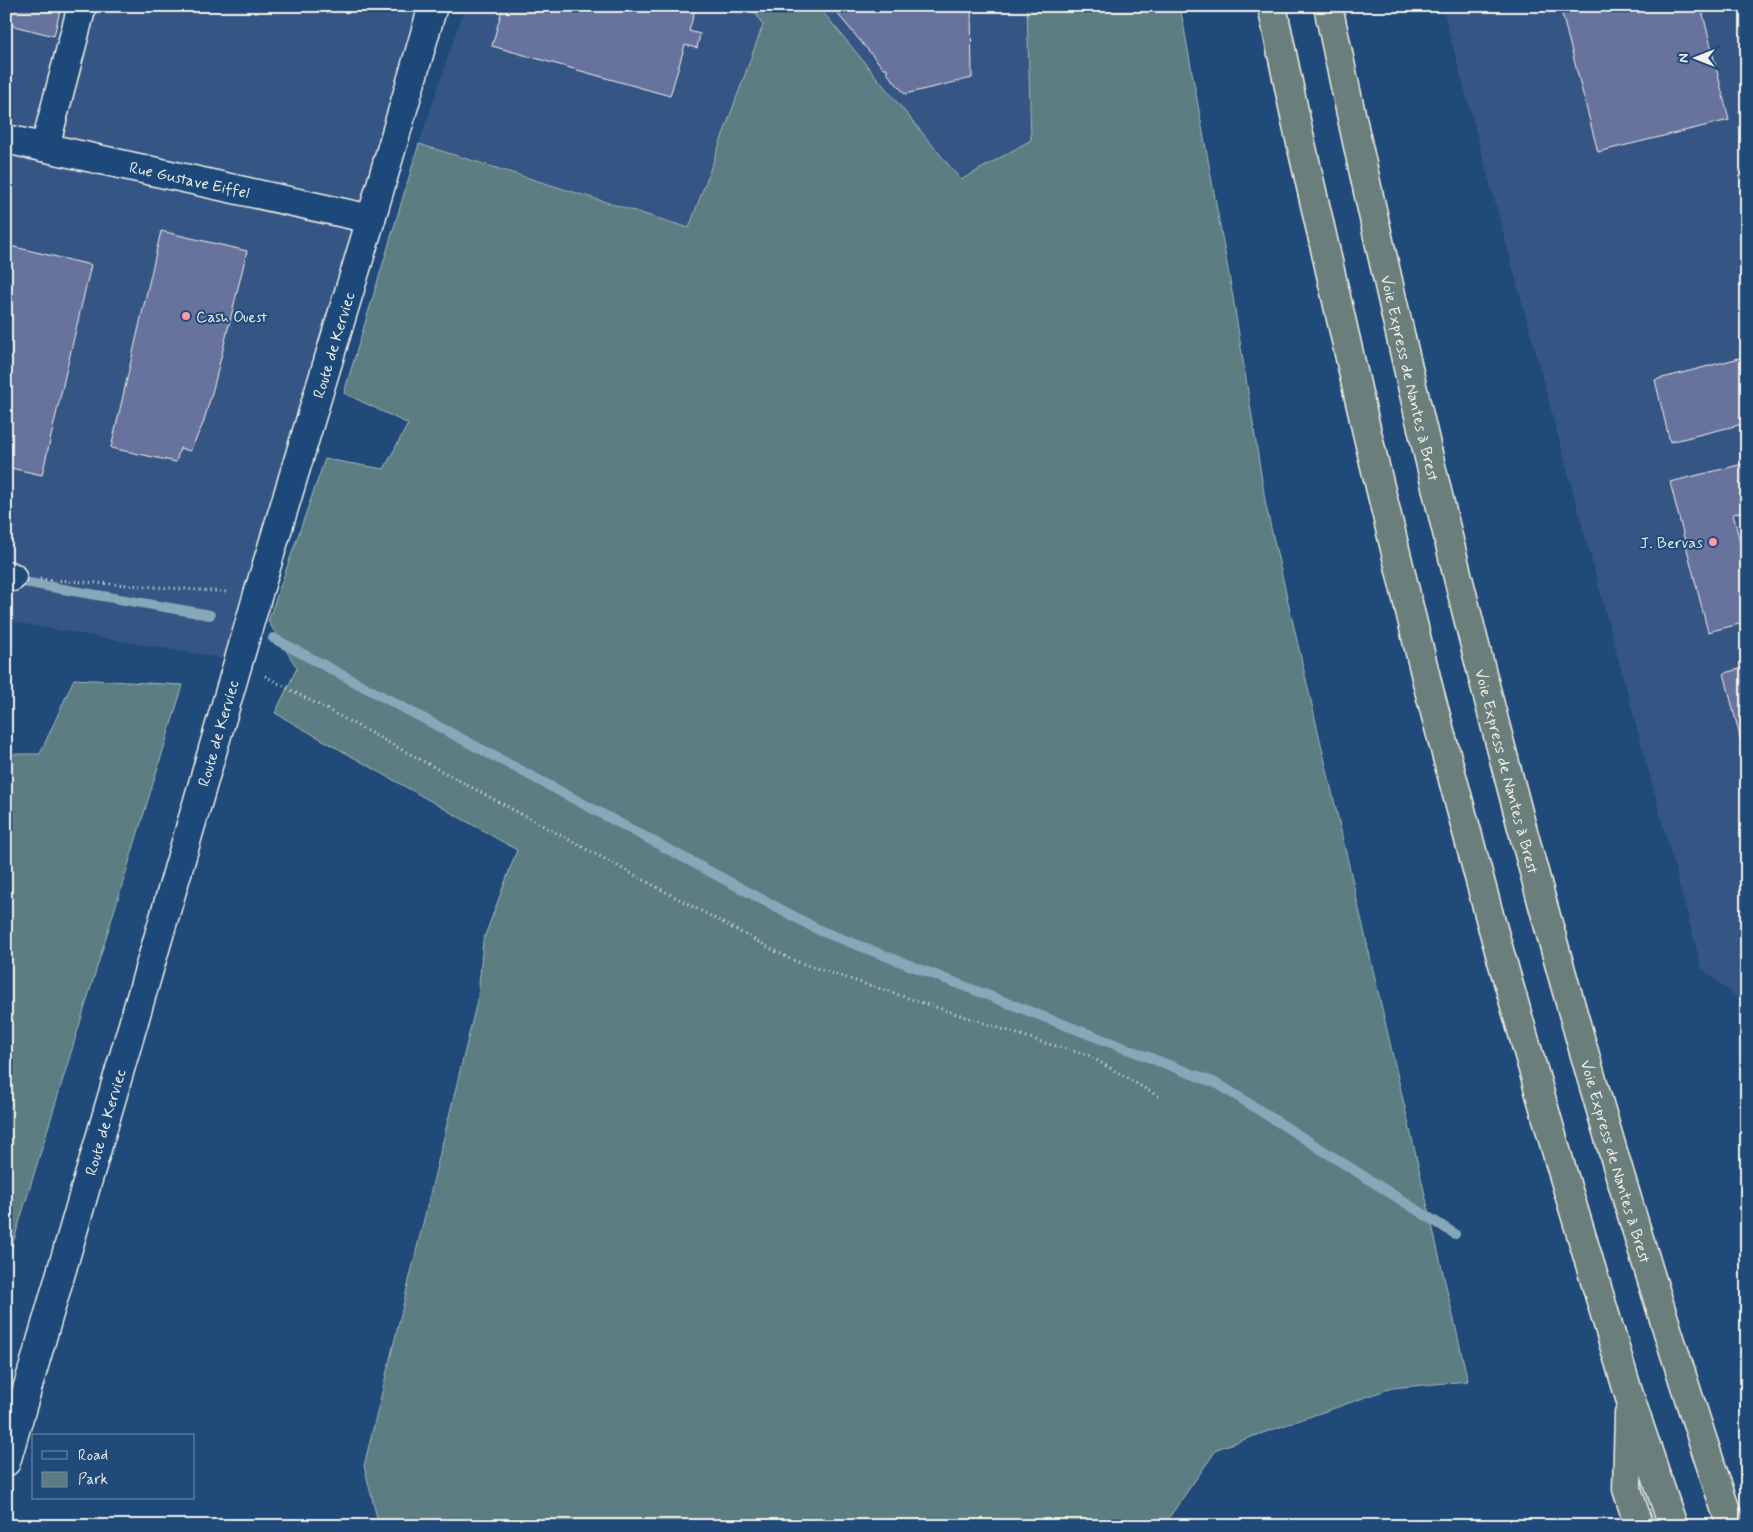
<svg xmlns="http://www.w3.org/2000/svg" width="1753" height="1532" viewBox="0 0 1753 1532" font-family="Mynerve,sans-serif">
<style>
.built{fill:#355684}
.green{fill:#5b7d81;stroke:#a8b7b4}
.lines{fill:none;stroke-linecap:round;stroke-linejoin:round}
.stream{stroke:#87a8b9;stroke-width:10}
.building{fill:#68739d;stroke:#f4f1e8}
.minor-casing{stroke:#f4f1e8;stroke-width:31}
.highway-casing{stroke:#f4f1e8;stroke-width:31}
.path{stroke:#f4f1e8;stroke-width:3;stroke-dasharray:1 4;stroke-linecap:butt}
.minor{stroke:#1f4a7a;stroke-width:28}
.highway{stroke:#6b7f7c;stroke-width:28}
.poi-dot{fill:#ff9aa2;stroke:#1f4a7a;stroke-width:2}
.labels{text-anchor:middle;stroke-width:4;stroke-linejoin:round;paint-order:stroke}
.street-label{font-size:16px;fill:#f4f1e8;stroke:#1f4a7a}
.poi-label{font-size:16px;fill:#f4f1e8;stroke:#1f4a7a;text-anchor:start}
</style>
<rect width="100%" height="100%" fill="#1f4a7a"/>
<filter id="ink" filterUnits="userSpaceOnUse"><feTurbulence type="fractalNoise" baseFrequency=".02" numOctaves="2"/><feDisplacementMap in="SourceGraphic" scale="10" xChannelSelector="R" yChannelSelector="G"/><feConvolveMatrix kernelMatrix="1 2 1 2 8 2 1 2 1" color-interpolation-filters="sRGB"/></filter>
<g filter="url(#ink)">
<g class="built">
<path d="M6,6H433L238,661L6,621Z"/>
<path d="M465,6H751L763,25L689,228L419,144Z"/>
<path d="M816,6H1027L1031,140L961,181Z"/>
<path d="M1442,6H1747V1005L1702,969Z"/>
</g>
<g class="green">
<path d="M751,6H818L961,180L1031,140L1027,6H1180L1233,297L1266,506L1468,1381L1392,1388L1217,1449L1163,1526H379L364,1466L478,997L483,941L517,850L275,713L297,668L268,621L325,459L384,469L408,424L344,393L419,144L689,228L763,25Z"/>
<path d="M74,679L183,685L6,1266V754H40Z"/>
</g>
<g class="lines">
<g class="stream">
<path d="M12,580L210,615"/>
<path d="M273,638L821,931L1218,1084L1455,1234"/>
</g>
</g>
<g class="building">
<path d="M6,6H61L54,36L6,24Z"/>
<path d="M503,6H696L689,31L700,34L697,48L685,45L670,96L492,46Z"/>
<path d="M831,6H971L972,78L905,94L887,73V68H883Z"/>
<path d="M1560,6H1701L1729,120L1598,152Z"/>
<path d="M161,231L247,251L215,382L203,424L190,451L180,448L176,462L111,448Z"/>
<path d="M6,245L91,265L42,475L6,467Z"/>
<path d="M1747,356V423L1670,442L1655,380Z"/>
<path d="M1747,463V511L1733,514L1747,569V622L1708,632L1670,482Z"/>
<path d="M1747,667V765L1724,673Z"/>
</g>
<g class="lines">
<g class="minor-casing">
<g id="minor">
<path id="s1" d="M6,139L371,219"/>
<path d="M45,147L82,6"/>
<path d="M6,575L12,577"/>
<path id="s2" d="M6,1462L258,594L371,219L433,6"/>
</g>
</g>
<g class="highway-casing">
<g id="highway">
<path d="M1272,6L1298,130L1368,437L1429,690L1491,922L1558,1157L1629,1395L1673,1526"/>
<path id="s3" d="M1328,6C1436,519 1564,1029 1731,1526"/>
<path d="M1629,1414L1627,1489L1639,1526"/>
</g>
</g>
<g class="path">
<path d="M40,579L228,592"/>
<path d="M265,676L792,960L1045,1043L1088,1055L1161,1098"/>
</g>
<use href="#minor" class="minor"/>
<use href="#highway" class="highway"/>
</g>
</g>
<g class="poi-dot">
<circle cx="186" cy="316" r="5"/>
<circle cx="1713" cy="542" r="5"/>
</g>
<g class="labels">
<g class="street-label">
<text dy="6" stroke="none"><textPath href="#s1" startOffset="188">Rue Gustave Eiffel</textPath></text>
<text dy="6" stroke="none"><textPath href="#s2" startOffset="1164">Route de Kerviec</textPath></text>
<text dy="6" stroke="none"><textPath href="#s3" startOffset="381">Voie Express de Nantes à Brest</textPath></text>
<text dy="6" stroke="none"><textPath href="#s2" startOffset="759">Route de Kerviec</textPath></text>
<text dy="6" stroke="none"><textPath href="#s3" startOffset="786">Voie Express de Nantes à Brest</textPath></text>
<text dy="6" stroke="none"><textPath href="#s2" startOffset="354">Route de Kerviec</textPath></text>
<text dy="6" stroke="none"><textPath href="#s3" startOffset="1191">Voie Express de Nantes à Brest</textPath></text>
</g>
<g class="poi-label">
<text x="196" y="322">Cash Ouest</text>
<text x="1703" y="548" text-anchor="end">J. Bervas</text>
</g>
</g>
<rect width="1753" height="1532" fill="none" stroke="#1f4a7a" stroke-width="25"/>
<rect x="12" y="12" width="1728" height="1507" fill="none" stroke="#f4f1e8" stroke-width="2" filter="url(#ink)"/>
<rect x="32" y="1434" width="162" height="65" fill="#1f4a7a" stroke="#748da6"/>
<rect x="42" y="1451" width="25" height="8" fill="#1f4a7a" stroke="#748da6"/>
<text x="78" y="1460" font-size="15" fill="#f4f1e8">Road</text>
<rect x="42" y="1472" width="25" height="15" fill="#5b7d81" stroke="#748da6"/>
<text x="78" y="1484" font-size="15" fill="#f4f1e8">Park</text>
<g transform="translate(1696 58) rotate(270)" stroke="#1f4a7a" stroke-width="4" paint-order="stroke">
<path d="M0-4L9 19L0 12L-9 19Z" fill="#f4f1e8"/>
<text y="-8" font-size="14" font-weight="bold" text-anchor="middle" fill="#f4f1e8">N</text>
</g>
</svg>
